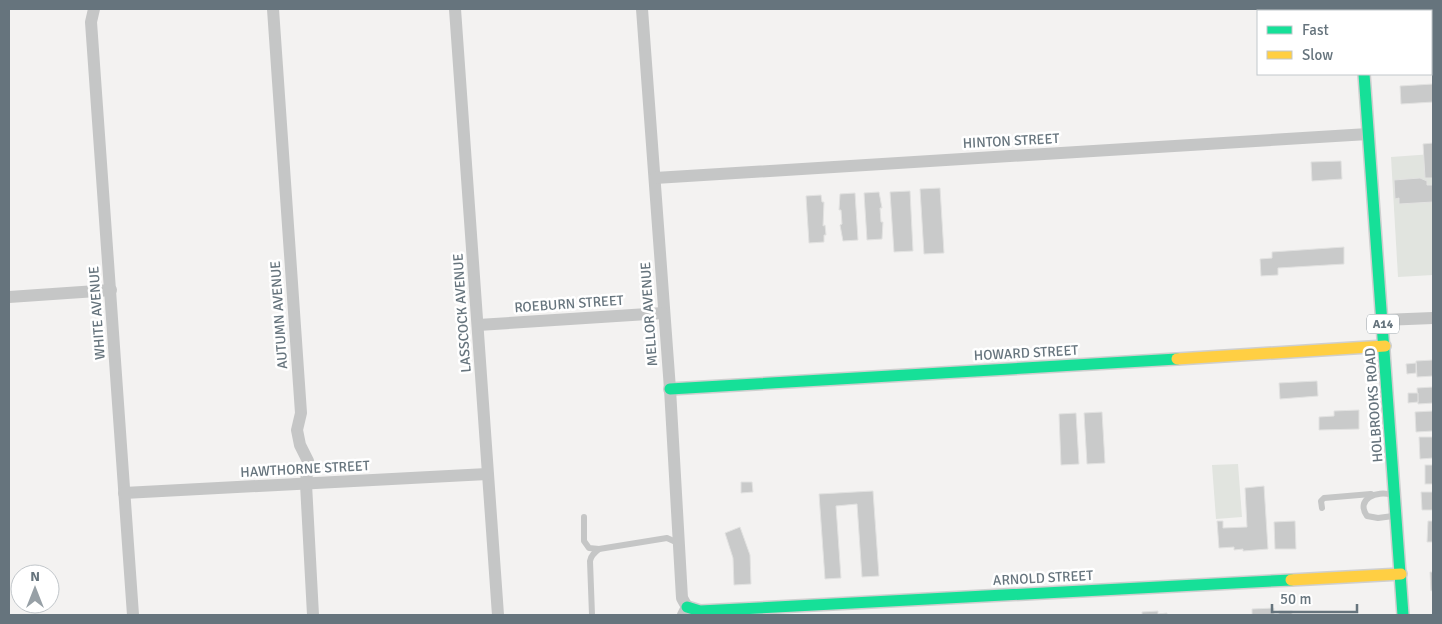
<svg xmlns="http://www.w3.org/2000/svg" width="1442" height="624" font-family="Signika,sans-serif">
<rect width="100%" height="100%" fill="#f3f2f1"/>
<!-- green -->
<g fill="#e1e4df">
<path d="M 1433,154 L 1433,275 L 1398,277 L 1391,157 Z"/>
<path d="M 1238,464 L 1242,517 L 1216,519 L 1212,465 Z"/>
</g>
<!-- building -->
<g fill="#c9caca" stroke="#e2e2e1">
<path d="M 1396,9 L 1433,9 L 1433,10 L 1398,11 Z"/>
<path d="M 1433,84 L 1433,102 L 1401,104 L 1400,86 Z"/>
<path d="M 1433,143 L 1433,178 L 1425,178 L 1423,144 Z"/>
<path d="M 1341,161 L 1342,179 L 1312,181 L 1311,162 Z"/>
<path d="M 1420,178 L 1427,181 L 1427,185 L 1433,185 L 1433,202 L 1399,204 L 1399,198 L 1395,199 L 1394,180 Z"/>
<path d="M 940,188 L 944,253 L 924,254 L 920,189 Z"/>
<path d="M 910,191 L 913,251 L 894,252 L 890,192 Z"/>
<path d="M 879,192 L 882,208 L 880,208 L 881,222 L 883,222 L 882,239 L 867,240 L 864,193 Z"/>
<path d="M 855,193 L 858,240 L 843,241 L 840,225 L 842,224 L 841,210 L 839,210 L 840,194 Z"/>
<path d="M 821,195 L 822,202 L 824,202 L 823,226 L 825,225 L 826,235 L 824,235 L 824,242 L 809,243 L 806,196 Z"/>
<path d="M 1344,247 L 1344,264 L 1278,268 L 1278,275 L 1261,276 L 1260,259 L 1272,258 L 1272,252 Z"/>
<path d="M 1433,360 L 1433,376 L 1417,377 L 1416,361 Z"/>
<path d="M 1416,363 L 1416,373 L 1407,374 L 1406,364 Z"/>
<path d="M 1317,381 L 1318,396 L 1280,399 L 1279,383 Z"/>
<path d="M 1433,387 L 1433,403 L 1418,404 L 1417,388 Z"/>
<path d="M 1408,393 L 1418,393 L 1418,402 L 1408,403 Z"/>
<path d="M 1359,410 L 1359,429 L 1319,430 L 1319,417 L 1334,416 L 1334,411 Z"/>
<path d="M 1433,411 L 1433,431 L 1416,432 L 1415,412 Z"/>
<path d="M 1102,412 L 1105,463 L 1087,464 L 1084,413 Z"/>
<path d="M 1076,413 L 1079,464 L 1061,465 L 1059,414 Z"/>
<path d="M 1419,437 L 1433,437 L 1433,458 L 1420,459 Z"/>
<rect x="1425" y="465" width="8" height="19"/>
<path d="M 741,482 L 752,482 L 753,492 L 741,493 Z"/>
<path d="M 1264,486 L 1268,549 L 1243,551 L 1243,549 L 1234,550 L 1234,547 L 1219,548 L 1217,521 L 1223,521 L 1223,528 L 1247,527 L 1245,488 Z"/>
<path d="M 873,491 L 879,576 L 862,577 L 857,504 L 836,506 L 841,578 L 825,579 L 819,494 Z"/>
<path d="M 1421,492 L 1433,492 L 1433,510 L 1422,510 Z"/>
<path d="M 1295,521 L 1296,549 L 1275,549 L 1274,522 Z"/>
<path d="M 1428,521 L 1433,521 L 1433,542 L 1427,542 Z"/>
<path d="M 740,527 L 750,555 L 751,584 L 734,585 L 733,558 L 725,533 Z"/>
<path d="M 1430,572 L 1433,572 L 1433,590 L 1431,591 Z"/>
<path d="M 1274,608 L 1274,615 L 1252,615 L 1252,609 Z"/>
<path d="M 1158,611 L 1158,614 L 1167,613 L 1167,615 L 1133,615 L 1142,615 L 1142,612 Z"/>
<rect x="1279" y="611" width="13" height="4"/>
</g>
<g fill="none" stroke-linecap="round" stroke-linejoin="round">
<!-- fast casing -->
<g stroke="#cfcfcf" stroke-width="14">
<g id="fast">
<path d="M 1360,9 L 1360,11"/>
<path d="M 1364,74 L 1403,615"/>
<path d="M 670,389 L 1177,359"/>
<path d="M 687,607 L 700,611 L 1291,580"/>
</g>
</g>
<!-- slow casing -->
<g stroke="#cfcfcf" stroke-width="14">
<g id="slow">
<path d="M 1177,359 L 1385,346"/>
<path d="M 1291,580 L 1401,574"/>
</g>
</g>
<!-- lane -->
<g stroke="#c5c6c6" stroke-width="6">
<path d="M 1392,495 C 1377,490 1355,499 1367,516 L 1378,518 L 1393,516"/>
<path d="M 1322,508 L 1321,501 L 1324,498 L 1371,494"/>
<path d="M 584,517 L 584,541 L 589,548 L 599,549"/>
<path d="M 592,615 L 590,561 C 591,555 595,552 599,549 L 667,538 L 678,543"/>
</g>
<!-- street -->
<g stroke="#c5c6c6" stroke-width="12">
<path d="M 94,9 L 91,22 L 133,615"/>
<path d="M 273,9 L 301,413 L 297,430 L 300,445 L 308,461 L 306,484 L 313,615"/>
<path d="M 455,9 L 498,615"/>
<path d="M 642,9 L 670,389 L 682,598 L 687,607 L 683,615"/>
<path d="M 655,178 L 1368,134"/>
<path d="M 9,297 L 111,290"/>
<path d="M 1383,320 L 1433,318"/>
<path d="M 478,325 L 663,313"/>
<path d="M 124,493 L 487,474"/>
</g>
<!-- fast -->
<use href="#fast" stroke="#16e098" stroke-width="11"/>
<!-- slow -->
<use href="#slow" stroke="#ffcf43" stroke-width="11"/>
</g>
<g text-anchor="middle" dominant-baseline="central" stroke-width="5" stroke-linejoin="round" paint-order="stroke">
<!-- shield labels -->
<rect fill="#fff" stroke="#949ea4" stroke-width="1" x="1367" y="314.5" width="32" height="19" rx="4"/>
<g font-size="12" font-weight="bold" fill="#66747d">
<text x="1383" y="324">A14</text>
</g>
<!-- street labels -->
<g font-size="14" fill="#66747d" stroke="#fff">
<text transform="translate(1011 141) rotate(-3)">HINTON STREET</text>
<text transform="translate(569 304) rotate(-4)">ROEBURN STREET</text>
<text transform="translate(97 313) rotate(-94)">WHITE AVENUE</text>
<text transform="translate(462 313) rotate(-94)">LASSCOCK AVENUE</text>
<text transform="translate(649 314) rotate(-94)">MELLOR AVENUE</text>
<text transform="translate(279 315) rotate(-94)">AUTUMN AVENUE</text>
<text transform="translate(1026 353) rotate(-3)">HOWARD STREET</text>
<text transform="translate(1374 405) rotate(-94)">HOLBROOKS ROAD</text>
<text transform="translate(305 469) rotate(-3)">HAWTHORNE STREET</text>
<text transform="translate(1043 578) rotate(-3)">ARNOLD STREET</text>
</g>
</g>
<!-- border -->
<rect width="1442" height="624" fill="none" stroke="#66747d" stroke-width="20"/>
<!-- legend -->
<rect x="1257" y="10" width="175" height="65" fill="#ffffff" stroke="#c2c7cb"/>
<rect x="1267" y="26" width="25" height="8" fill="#16e098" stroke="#c2c7cb"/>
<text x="1302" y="35" font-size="15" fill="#66747d">Fast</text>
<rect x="1267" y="51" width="25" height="8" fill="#ffcf43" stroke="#c2c7cb"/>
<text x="1302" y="60" font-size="15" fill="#66747d">Slow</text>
<!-- north arrow -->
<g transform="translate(35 589)"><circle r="24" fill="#ffffff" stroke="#c2c7cb"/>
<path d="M0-4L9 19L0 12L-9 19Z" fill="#97a0a6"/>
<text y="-8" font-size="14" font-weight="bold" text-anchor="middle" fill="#66747d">N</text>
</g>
<!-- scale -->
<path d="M1272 604v8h85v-8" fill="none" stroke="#66747d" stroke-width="2.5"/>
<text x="1280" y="604" font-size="15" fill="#66747d" stroke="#ffffff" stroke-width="4" paint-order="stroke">50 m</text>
</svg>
